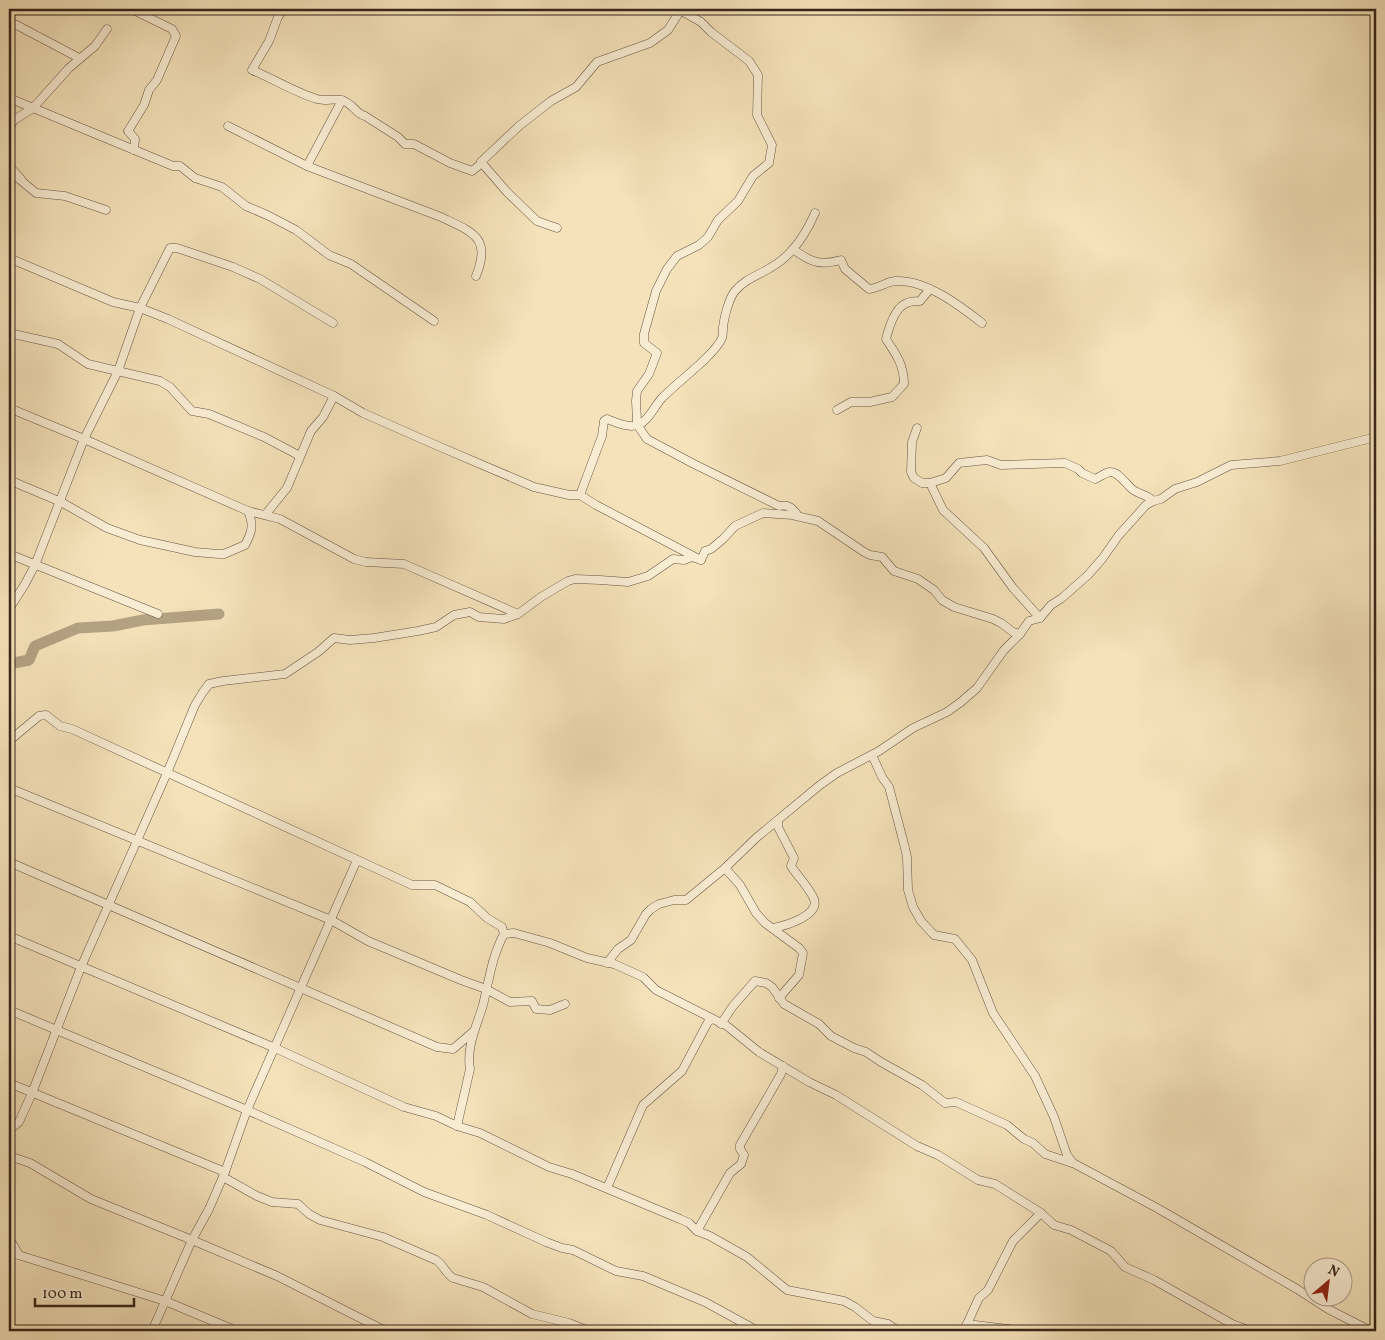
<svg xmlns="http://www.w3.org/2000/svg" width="1385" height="1340" font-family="Vollkorn,serif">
<rect width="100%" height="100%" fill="#f5e2ba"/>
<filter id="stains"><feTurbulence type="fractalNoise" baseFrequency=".004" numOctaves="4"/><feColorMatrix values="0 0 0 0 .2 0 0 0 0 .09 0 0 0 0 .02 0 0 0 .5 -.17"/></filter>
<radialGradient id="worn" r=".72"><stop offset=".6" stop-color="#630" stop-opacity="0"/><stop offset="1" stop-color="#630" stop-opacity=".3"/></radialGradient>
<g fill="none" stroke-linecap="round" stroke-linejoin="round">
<!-- river -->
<path stroke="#b4a283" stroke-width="11" d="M 9,664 L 29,660 L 35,646 L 78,628 L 113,626 L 143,620 L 219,614"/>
<!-- minor casing -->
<g stroke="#665441" stroke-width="9">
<g id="minor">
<path d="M 131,9 L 172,29 L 176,36 L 157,80 L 149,90 L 144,105 L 128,131 L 135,139 L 134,150"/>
<path d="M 283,9 L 278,17 L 269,41 L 252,70 C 274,79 294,92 317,99 C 326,102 335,97 344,101 C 354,105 356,114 365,116 L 398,137 L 405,144 L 414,144 L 450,163 L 472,171 L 482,163"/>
<path d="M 678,9 L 701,22 L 711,32 L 749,61 L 758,75 L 757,115 L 772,145 L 769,163 L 753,176 L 738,201 L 718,220 L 708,237 L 699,245 L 677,256 L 667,269 L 656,291 L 644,334 L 644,343 L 657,353 L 649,374 L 637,391 L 636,401 L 637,421 L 640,429 L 647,439 L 694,464 L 779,506 C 788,504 793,508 798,516"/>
<path d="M 9,21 L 79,58"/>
<path d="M 9,98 L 173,166 L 180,166 L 195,178 L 222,187 L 246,206 L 269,216 L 296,230 L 329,255 L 351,264 L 434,321"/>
<path d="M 228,126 L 307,166 L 441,217 C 472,232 492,237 476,276"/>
<path d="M 9,128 L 14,120 L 33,108 L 69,68 L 95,46 L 107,29"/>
<path d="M 9,166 L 21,179"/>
<path d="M 307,166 L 342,100"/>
<path d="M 9,175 L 18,178 L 36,193 L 65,196 L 106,210"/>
<path d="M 557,228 L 537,221 L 507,192 L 481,162 L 519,126 L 551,101 L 576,87 L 597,62 L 650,43 L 668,30 L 680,11"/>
<path d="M 793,249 C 810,262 820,266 841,260 L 845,269 L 869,289 C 879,288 886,282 895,281 C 925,279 959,305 982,323"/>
<path d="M 9,258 L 113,302 L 140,308 L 168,319 L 334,396 L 363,413 L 438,446 L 534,487 L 569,495 L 580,495 L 596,505 L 697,558"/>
<path d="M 9,333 L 58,344 L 88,364 L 160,381 L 170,387 L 192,411 L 209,414 L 264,437 L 300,456"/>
<path d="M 9,408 L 84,439 L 248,511 L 280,519 L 354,559 L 366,562 L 404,564 L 518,614"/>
<path d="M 837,410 L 851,402 L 870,402 L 892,397 L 904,384 C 904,365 896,354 886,339 C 889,327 895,307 907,303 C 911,301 916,301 920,301 L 930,289"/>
<path d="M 917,428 L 912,442 L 911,472 L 914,478 L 922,483 L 930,483 L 946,478 L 959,463 L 987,460 L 1001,465 L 1065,463 L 1078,469 L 1082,473 L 1095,479 C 1100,477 1104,473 1110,472 C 1119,472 1126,484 1132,489 C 1139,495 1147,494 1153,501"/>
<path d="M 9,480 L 61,502 L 107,528 L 140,540 L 195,552 L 219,554 L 224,554 L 245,545 C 252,532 254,525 248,511"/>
<path d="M 930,483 L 943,510 L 984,548 L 1013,588 L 1040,618"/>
<path d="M 580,495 L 602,436 L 604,421 L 607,419 C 617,423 630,429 640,424 C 650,419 655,405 662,398 C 677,382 714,356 722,338 C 723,335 723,331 723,327 C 724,318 729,298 735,291 C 745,279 757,276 770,268 C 792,256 805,236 815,213"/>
<path d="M 265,515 L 287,488 L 311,431 L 323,417 L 334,396"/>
<path d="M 9,554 L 158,614"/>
<path d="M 701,560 L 705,551 L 711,549 L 723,539 L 735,526 L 763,513 L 792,515 L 818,521 L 864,552 L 870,555 L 882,557 L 894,571 L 918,579 L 934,590 L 942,600 L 954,607 L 993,619 L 1001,623 L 1013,632 L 1020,634"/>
<path d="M 9,609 L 25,584 L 35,565 L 84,439 L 118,371 L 140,308 L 170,248 L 177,248 L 233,267 L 260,279 L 333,323"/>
<path d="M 9,741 L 39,716 L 46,715 L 60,726 L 72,729 L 412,885 L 435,885 L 470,902 L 487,918 L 502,927 L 504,934 C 492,956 489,980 483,1005 C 477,1025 466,1047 470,1069 L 457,1126"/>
<path d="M 872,755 L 882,777 L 889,787 L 904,844 L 907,857 L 908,890 L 913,907 L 921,921 L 934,935 L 955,939 L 972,960 L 993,1013 L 1035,1076 L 1054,1117 L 1067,1155 L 1073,1163 L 1157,1208 L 1297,1289 L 1328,1309 L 1371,1331"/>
<path d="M 9,788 L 331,920 L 368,941 L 461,980 L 486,989 L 510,1002 L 532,1001 L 536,1009 L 550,1010 L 565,1004"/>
<path d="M 9,862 L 437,1047 L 453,1049 L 474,1031"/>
<path d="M 725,868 L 740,885 L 756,913 L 765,923 L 799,948 L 803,953 L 799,975 L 779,998"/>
<path d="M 773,928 C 784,926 820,916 814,899 C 809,887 798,877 791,866 L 794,858 L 778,827 L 778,821"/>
<path d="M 504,934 L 514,933 L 550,943 L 587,958 L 614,964 L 643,977 L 656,990 L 727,1026 L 759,1052 L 809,1082 L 836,1095 L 917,1146 L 938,1155 L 978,1180 L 995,1184 L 1041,1213 L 1054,1225 L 1071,1230 L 1111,1251 L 1125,1267 L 1154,1280 L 1232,1324 L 1251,1331"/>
<path d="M 9,936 L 275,1048 L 404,1107 L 436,1116 L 457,1126 L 480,1133 L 549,1167 L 572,1174 L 680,1219 L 689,1223 L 697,1231 L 710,1236 L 747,1257 L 787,1290 L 844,1301 L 855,1307 L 873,1321 L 888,1324 L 898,1331"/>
<path d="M 607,963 L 618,949 L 631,940 L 646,914 L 651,909 L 659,904 L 674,900 L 686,900 L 725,868 L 756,838 L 820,785 L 837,773 L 879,751 L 913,728 L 947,712 L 961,702 L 977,688 L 1004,650 L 1020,634 L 1029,621 L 1040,618 L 1051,605 L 1062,598 L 1088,575 L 1102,559 L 1119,535 L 1146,505 L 1153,501 L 1161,499 L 1175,489 L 1197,482 L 1231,465 L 1280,461 L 1376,437"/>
<path d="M 9,1010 L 247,1110 L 365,1162 L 424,1192 L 487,1215 L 546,1242 L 562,1248 L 573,1250 L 616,1271 L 643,1276 L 705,1302 L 758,1331"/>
<path d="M 721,1024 L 733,1006 L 755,981 L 766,983 L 772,987 L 784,1004 L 819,1024 L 831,1036 L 854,1048 L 866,1052 L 881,1062 L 922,1085 L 945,1103 L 956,1102 L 1007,1125 L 1024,1139 L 1033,1143 L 1045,1154 L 1072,1163"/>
<path d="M 9,1083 L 225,1172"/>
<path d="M 9,1128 L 13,1127 L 19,1122 L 32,1093 L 81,967 L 167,773 L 195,705 L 203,692 L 209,684 L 223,681 L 285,674 L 318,652 L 334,638 L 350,640 L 374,638 L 418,631 L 436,627 L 454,615 L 470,612 L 479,617 L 504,619 L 518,614 L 541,597 L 568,581 L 575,579 L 600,580 L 628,582 L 648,576 L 673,559 L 684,560 L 692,557 L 701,560"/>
<path d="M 9,1156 L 30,1163 L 91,1199 L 192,1240 L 277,1276 L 362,1319 L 382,1329 L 395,1331"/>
<path d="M 223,1177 L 257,1196 L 272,1202 L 298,1204 L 309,1214 L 320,1220 L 383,1237 L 436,1260 C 444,1265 445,1273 453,1278 L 483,1287 L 532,1314 L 569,1323 L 589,1331"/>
<path d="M 607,1188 L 643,1105 L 682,1071 L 708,1022 L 712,1019"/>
<path d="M 697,1231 L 730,1173 L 741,1164 L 744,1155 L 740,1149 L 740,1145 L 781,1074 L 783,1066"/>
<path d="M 9,1238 L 19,1255"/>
<path d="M 9,1252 L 165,1301 L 237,1331"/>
<path d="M 967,1324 L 1016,1330 L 1058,1331"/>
<path d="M 152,1331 L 192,1240 L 209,1209 L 225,1172 L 247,1110 L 357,860"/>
<path d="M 962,1331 L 967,1324 L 979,1298 L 988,1290 L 1013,1241 L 1041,1213"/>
</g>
</g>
<!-- minor -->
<use href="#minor" stroke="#f8ecd2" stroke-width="8"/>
</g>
<!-- margin -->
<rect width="1385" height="1340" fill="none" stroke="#f5e2ba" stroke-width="30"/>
<rect x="10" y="10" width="1365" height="1320" fill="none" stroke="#372519" stroke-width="2.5"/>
<rect x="15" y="15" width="1355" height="1310" fill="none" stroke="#372519"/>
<!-- north arrow -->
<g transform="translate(1328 1282) rotate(28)"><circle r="24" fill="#f8ecd2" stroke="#ab9c88"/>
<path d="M0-4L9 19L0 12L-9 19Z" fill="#8f2418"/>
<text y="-8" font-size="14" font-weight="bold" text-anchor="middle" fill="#372519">N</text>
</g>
<!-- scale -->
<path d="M35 1298v8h99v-8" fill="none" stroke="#372519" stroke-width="2.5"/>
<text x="42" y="1298" font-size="15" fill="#372519" stroke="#f8ecd2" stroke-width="4" paint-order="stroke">100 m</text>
<rect width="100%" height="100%" filter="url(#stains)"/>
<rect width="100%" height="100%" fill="url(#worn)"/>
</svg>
